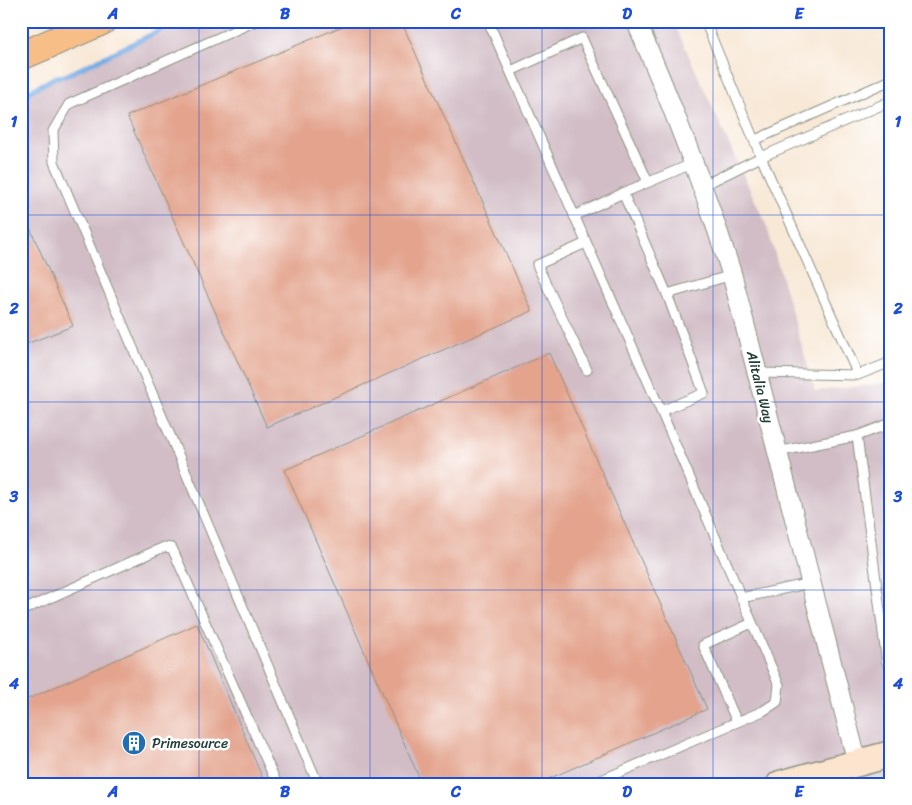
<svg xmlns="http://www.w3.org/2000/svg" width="912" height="805" font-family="Sriracha,sans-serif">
<rect width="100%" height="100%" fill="#fff"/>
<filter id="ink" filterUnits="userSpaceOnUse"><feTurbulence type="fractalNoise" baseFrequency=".02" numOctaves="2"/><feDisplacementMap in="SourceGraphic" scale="10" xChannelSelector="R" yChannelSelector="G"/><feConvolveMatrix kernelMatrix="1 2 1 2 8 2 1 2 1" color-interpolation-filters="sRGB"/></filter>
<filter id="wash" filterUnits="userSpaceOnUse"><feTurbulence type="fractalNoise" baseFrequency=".0096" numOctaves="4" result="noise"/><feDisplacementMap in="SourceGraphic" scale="20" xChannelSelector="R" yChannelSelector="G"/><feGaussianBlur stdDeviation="1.12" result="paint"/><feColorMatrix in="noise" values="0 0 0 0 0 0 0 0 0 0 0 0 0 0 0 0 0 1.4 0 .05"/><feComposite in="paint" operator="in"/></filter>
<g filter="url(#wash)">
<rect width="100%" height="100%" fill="#f8e8d6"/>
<!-- industrial -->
<path fill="#d2bdc6" d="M 177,21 L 673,21 L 767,227 L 815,391 L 891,383 L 891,784 L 21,784 L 21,94 Z"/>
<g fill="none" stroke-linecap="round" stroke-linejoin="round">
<!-- stream -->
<path stroke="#78ace5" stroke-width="5" d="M 21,96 L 56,77 L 65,76 L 180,21"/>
</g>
<g id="blocks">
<!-- building -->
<g fill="#e3a38c">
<path d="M 355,21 L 401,21 L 532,311 L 267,427 L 127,116 Z"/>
<path d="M 30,228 L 73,326 L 21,346 L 21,232 Z"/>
<path d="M 549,353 L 707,709 L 537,784 L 422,784 L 285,470 Z"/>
<path d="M 197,624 L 265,784 L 21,784 L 21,702 Z"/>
</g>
</g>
</g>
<g filter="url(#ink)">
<use href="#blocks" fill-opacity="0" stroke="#8c9285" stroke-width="1"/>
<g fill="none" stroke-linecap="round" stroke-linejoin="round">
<!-- lane casing -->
<g stroke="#8c9285" stroke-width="11">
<g id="lane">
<path d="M 256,21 L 69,104 L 53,131 L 54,162 L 318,784"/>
<path d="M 488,21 L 661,411 L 779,685 L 777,702 L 763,711 L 592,784"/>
<path d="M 705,21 L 761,157 L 858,375"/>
<path d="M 511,71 L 582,38 L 648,182"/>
<path d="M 755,140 L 891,80"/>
<path d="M 702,186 L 761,157 L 891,101"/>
<path d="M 623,193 L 667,294 L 704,393 L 661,411"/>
<path d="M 574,216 L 623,193 L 694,163"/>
<path d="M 586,243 L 537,265 L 587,370"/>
<path d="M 667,294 L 732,275"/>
<path d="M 757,373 L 858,375 L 891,362"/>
<path d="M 891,423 L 857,436 L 887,663 L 891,665"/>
<path d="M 777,452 L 857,436"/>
<path d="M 741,598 L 811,583"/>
<path d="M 21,611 L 164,547 L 172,548 L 277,784"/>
<path d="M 737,722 L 703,645 L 752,623"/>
</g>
</g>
<!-- street casing -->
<g stroke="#8c9285" stroke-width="21">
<path id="street" d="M 636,21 C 672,104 705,189 732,275 L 857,762"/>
</g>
<!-- secondary casing -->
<g stroke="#8c9285" stroke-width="29">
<path id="secondary" d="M 780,784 L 891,754"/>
</g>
<!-- primary casing -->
<g stroke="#8c9285" stroke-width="30">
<path id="primary" d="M 21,56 L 102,21"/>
</g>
<!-- lane -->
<use href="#lane" stroke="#fff" stroke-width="9"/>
<!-- street -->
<use href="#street" stroke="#fff" stroke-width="19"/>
<!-- secondary -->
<use href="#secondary" stroke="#fce5cf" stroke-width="26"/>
<!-- primary -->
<use href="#primary" stroke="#f7be88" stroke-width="28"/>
</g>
</g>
<!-- grid -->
<path fill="none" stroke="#1d4ed8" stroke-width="1" stroke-opacity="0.55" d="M 199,21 L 199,784M 370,21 L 370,784M 542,21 L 542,784M 713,21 L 713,784M 21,215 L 891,215M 21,402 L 891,402M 21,590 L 891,590"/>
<!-- icons -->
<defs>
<g id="building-disc" transform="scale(1.25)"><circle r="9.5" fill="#1f6fb2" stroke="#fff"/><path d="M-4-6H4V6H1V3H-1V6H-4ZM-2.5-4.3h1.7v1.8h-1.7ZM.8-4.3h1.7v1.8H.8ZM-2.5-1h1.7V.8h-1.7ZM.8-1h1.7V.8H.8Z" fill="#fff"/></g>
</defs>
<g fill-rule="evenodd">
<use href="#building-disc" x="134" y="743"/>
</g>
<g text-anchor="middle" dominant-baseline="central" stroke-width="5" stroke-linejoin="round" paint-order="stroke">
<!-- street labels -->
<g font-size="14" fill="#1f3d34" stroke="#fff">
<text transform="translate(760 387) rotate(76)">Alitalia Way</text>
</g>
<!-- poi labels -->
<g font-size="14" fill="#1f3d34" stroke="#fff" text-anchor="start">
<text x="152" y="743">Primesource</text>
</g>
</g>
<!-- margin -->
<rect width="912" height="805" fill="none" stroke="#fff" stroke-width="55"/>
<rect x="28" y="28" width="856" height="750" fill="none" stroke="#1d4ed8" stroke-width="2"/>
<g font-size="16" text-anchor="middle" font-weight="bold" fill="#1d4ed8">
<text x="113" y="19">A</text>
<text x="285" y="19">B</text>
<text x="456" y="19">C</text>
<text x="627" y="19">D</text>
<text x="799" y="19">E</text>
<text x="14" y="127">1</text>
<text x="898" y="127">1</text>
<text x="14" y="314">2</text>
<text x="898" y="314">2</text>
<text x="14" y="502">3</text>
<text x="898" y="502">3</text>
<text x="14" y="689">4</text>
<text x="898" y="689">4</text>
<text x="113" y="797">A</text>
<text x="285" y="797">B</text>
<text x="456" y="797">C</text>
<text x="627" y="797">D</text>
<text x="799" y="797">E</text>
</g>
</svg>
